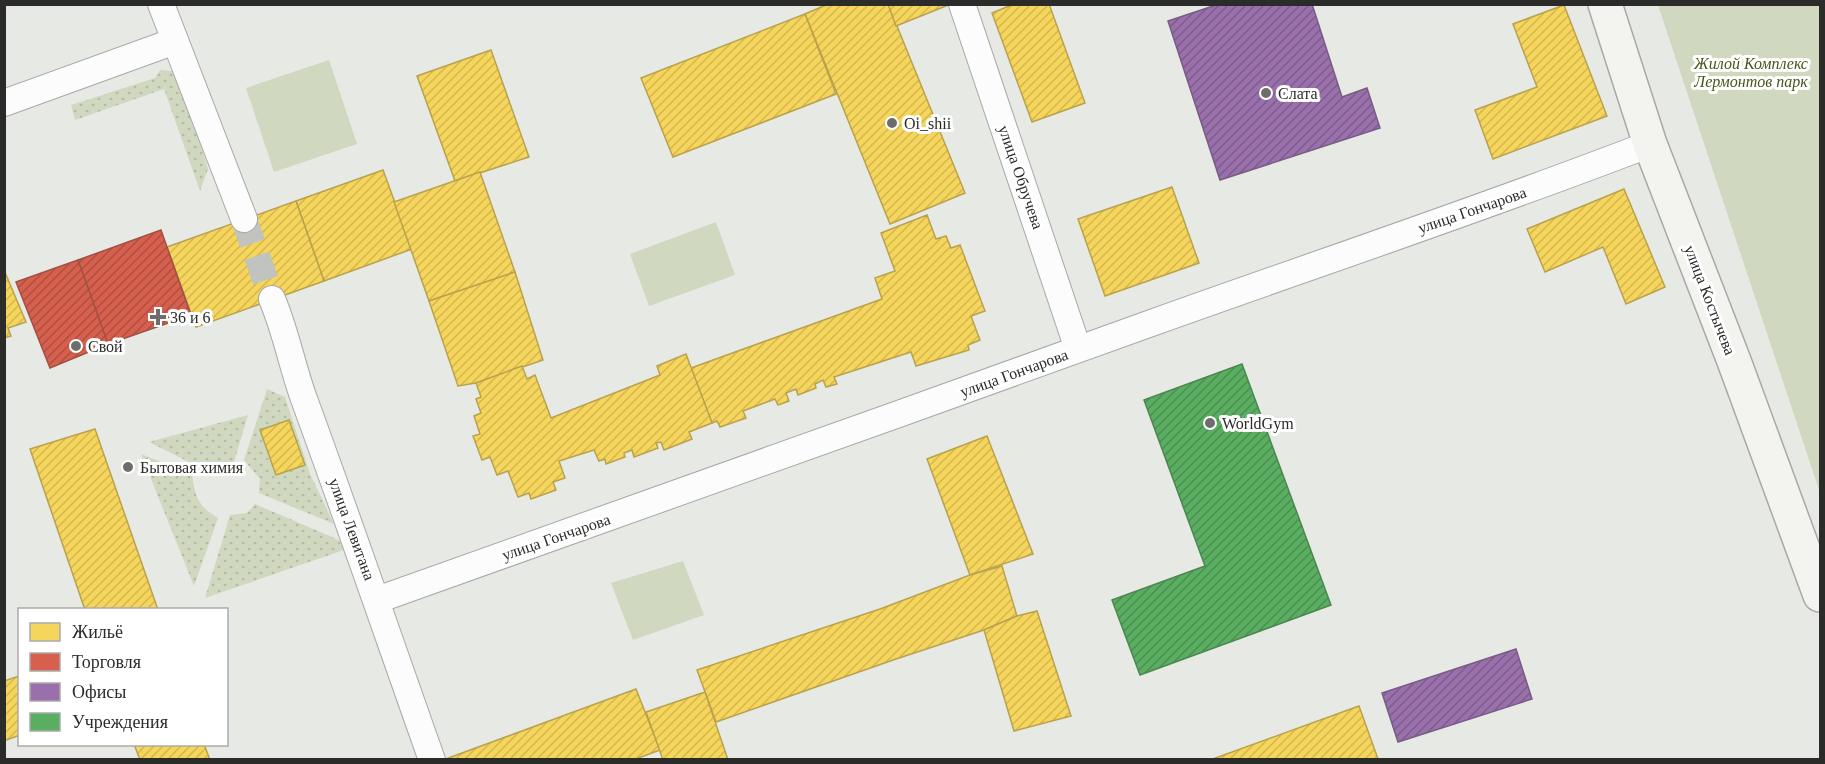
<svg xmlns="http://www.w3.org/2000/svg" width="1825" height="764" font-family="Georgia,serif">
<defs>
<pattern id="grass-dots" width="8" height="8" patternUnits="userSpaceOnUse" patternTransform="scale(1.5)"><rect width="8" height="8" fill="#d1d8c0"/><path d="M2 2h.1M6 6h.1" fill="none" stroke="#b4baa5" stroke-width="1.8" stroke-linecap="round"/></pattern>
<pattern id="homes-hatch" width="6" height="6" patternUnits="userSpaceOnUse" patternTransform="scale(1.5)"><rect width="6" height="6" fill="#f6d55c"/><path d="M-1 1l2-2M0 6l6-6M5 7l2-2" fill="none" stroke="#d3b750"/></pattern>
<pattern id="shops-hatch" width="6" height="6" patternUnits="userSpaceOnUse" patternTransform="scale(1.5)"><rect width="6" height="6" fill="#d6604d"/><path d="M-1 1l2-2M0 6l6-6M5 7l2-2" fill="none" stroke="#ae4f40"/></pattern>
<pattern id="offices-hatch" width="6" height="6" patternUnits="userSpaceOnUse" patternTransform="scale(1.5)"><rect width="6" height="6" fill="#9970ab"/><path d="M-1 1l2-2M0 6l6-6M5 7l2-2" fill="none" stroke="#7d5c8b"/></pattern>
<pattern id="public-hatch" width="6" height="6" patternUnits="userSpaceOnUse" patternTransform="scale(1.5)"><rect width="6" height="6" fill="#5aae61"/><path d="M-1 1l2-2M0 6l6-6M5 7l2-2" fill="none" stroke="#4b8e50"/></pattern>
</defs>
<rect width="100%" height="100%" fill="#e7e9e4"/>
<!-- grass -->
<g fill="url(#grass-dots)">
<path d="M 160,70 L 173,71 L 182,83 L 208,169 L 200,191 L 164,89 L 75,120 L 71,105 L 155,78 Z"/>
<path d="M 267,389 L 285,397 L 310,474 L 334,524 L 259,493 L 260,479 L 244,460 Z"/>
<path d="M 248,415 L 234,462 L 220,462 L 203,469 L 149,442 Z"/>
<path d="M 141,454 L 192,474 C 195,497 198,506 218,518 L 194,586 Z"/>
<path d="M 255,504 L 339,540 L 344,550 L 205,598 L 230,515 L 247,513 Z"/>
</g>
<!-- green -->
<g fill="#d1d8c0">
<path d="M 1658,5 L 1820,5 L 1820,493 Z"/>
<path d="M 329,60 L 357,144 L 274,172 L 246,88 Z"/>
<path d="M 716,222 L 735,275 L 649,306 L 630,254 Z"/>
<path d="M 683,561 L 704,615 L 633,640 L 611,583 Z"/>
</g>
<!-- homes -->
<g fill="url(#homes-hatch)" stroke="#b9a24d" stroke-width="1.5">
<path d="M 828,4 L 888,4 L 965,193 L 890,224 L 805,14 Z"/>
<path d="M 888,4 L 951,4 L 896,26 Z"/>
<path d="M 1014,4 L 1049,4 L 1085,103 L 1032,122 L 992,13 Z"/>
<path d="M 1564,5 L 1607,116 L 1493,159 L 1475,110 L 1537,87 L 1513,24 Z"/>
<path d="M 805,14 L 836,94 L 673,157 L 641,78 Z"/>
<path d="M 491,50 L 529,157 L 455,181 L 417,76 Z"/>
<path d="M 383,170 L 412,249 L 324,281 L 296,201 Z"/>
<path d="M 480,172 L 515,272 L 429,301 L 394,202 Z"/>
<path d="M 1172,187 L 1199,263 L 1105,296 L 1078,219 Z"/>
<path d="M 1624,189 L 1665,287 L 1626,304 L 1603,247 L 1545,272 L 1527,229 Z"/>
<path d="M 296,201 L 324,281 L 196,327 L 167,247 Z"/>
<path d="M 927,215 L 936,239 L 946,236 L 951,248 L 960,245 L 985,311 L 971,316 L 980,340 L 968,345 L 969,350 L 916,366 L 911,352 L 834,377 L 837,384 L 826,387 L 823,380 L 815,384 L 816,388 L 798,395 L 796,389 L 786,393 L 789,401 L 778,405 L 775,399 L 743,411 L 746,418 L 720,427 L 717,421 L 712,423 L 691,368 L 882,299 L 875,278 L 895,271 L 881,233 Z"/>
<path d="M 4,270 L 26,322 L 8,328 L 11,336 L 4,338 Z"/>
<path d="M 515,272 L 543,360 L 476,383 L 458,386 L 429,301 Z"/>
<path d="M 686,354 L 712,423 L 689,432 L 692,439 L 664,450 L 661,442 L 656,443 L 658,448 L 634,457 L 632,450 L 624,453 L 625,457 L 606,464 L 605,459 L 599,461 L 594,450 L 559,461 L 565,478 L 553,482 L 556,490 L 531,499 L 529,493 L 518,497 L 508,471 L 497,475 L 490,457 L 482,460 L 473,436 L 480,434 L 474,416 L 481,413 L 476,399 L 481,397 L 476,383 L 522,366 L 527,379 L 535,375 L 551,418 L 660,375 L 657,366 Z"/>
<path d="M 289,420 L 305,465 L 276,475 L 260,430 Z"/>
<path d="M 95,429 L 158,610 L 85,610 L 30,449 Z"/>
<path d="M 987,436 L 1033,554 L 970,575 L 927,459 Z"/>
<path d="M 1002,566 L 1017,616 L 984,630 L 896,659 L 716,722 L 697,670 L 880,609 L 970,575 Z"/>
<path d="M 1037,611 L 1071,716 L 1014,731 L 984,630 L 1017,616 Z"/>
<path d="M 19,676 L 20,735 L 4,741 L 4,681 Z"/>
<path d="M 636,689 L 660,750 L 633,760 L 443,760 Z"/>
<path d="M 705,692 L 728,760 L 663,760 L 646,712 Z"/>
<path d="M 1359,706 L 1378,759 L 1210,760 Z"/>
<path d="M 134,744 L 204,744 L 210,760 L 140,760 Z"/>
</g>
<!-- shops -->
<g fill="url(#shops-hatch)" stroke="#a35042" stroke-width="1.5">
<path d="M 161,230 L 191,315 L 108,344 L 78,260 Z"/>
<path d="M 78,260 L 108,344 L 50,368 L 16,282 Z"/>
</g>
<!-- offices -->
<g fill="url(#offices-hatch)" stroke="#785c84" stroke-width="1.5">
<path d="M 1219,4 L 1312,4 L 1342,97 L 1367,88 L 1380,128 L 1220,180 L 1168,21 Z"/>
<path d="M 1516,649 L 1532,699 L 1398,742 L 1382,693 Z"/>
</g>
<!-- public -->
<path fill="url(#public-hatch)" stroke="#4c8750" stroke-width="1.5" d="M 1242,364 L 1331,605 L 1140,675 L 1112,600 L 1205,566 L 1144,400 Z"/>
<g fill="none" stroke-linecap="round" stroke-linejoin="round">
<!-- street-tunnel -->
<path stroke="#c1c3bf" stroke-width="26" stroke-dasharray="26 13" stroke-linecap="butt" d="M 244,219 L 272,299"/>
<!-- street casing -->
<g stroke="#a8a9a6" stroke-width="28">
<g id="street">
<path d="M 161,4 L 244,219"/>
<path d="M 962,4 L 1078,349"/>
<path d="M 4,103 L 175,41"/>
<path d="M 272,299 C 286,332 292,366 304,399 C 348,519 389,639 432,760"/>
<path d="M 377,600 C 638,509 897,414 1157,321 C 1322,262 1487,207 1650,144"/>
</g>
</g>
<!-- secondary casing -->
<g stroke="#a8a9a6" stroke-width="36">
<path id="secondary" d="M 1605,4 L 1650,144 L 1734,361 L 1820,595"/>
</g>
<!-- street -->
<use href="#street" stroke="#fbfcfb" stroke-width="26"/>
<!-- secondary -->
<use href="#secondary" stroke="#f3f4f0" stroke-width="33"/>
</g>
<!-- markers -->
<g fill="#6d6e6b" stroke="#fff" stroke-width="2">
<circle cx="1266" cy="93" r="6"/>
<circle cx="892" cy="123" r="6"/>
<path d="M155 308h6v6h6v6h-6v6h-6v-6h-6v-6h6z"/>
<circle cx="76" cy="346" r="6"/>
<circle cx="1210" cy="423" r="6"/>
<circle cx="128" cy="467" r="6"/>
</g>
<g text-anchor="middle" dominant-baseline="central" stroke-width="6" stroke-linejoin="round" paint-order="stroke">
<!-- park labels -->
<g font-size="16" font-style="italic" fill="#485618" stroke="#fff">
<text x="1751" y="63">Жилой Комплекс<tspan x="1751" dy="18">Лермонтов парк</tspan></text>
</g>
<!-- poi labels -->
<g font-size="16" fill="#2b2c2a" stroke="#fff" text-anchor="start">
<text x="1278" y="93">Слата</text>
<text x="904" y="123">Oi_shii</text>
<text x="170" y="317">36 и 6</text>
<text x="88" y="346">Свой</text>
<text x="1222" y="423">WorldGym</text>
<text x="140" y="467">Бытовая химия</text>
</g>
<!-- street labels -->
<g font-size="16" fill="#2b2c2a" stroke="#fff">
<text transform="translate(1021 177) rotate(71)">улица Обручева</text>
<text transform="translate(1472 210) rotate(-19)">улица Гончарова</text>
<text transform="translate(1710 300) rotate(69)">улица Костычева</text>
<text transform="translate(1014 373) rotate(-20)">улица Гончарова</text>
<text transform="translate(352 529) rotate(70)">улица Левитана</text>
<text transform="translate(556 537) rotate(-19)">улица Гончарова</text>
</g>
</g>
<!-- border -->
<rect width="1825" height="764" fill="none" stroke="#2b2c2a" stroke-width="12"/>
<!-- legend -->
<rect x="18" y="608" width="210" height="138" fill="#ffffff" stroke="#aaabaa" stroke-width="1.5"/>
<rect x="30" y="623" width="30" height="18" fill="#f6d55c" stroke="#aaabaa" stroke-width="1.5"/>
<text x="72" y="638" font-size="18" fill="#2b2c2a">Жильё</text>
<rect x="30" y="653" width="30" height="18" fill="#d6604d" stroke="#aaabaa" stroke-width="1.5"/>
<text x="72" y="668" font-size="18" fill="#2b2c2a">Торговля</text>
<rect x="30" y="683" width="30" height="18" fill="#9970ab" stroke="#aaabaa" stroke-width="1.5"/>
<text x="72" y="698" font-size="18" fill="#2b2c2a">Офисы</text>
<rect x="30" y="713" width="30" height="18" fill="#5aae61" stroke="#aaabaa" stroke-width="1.5"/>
<text x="72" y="728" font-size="18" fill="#2b2c2a">Учреждения</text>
</svg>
